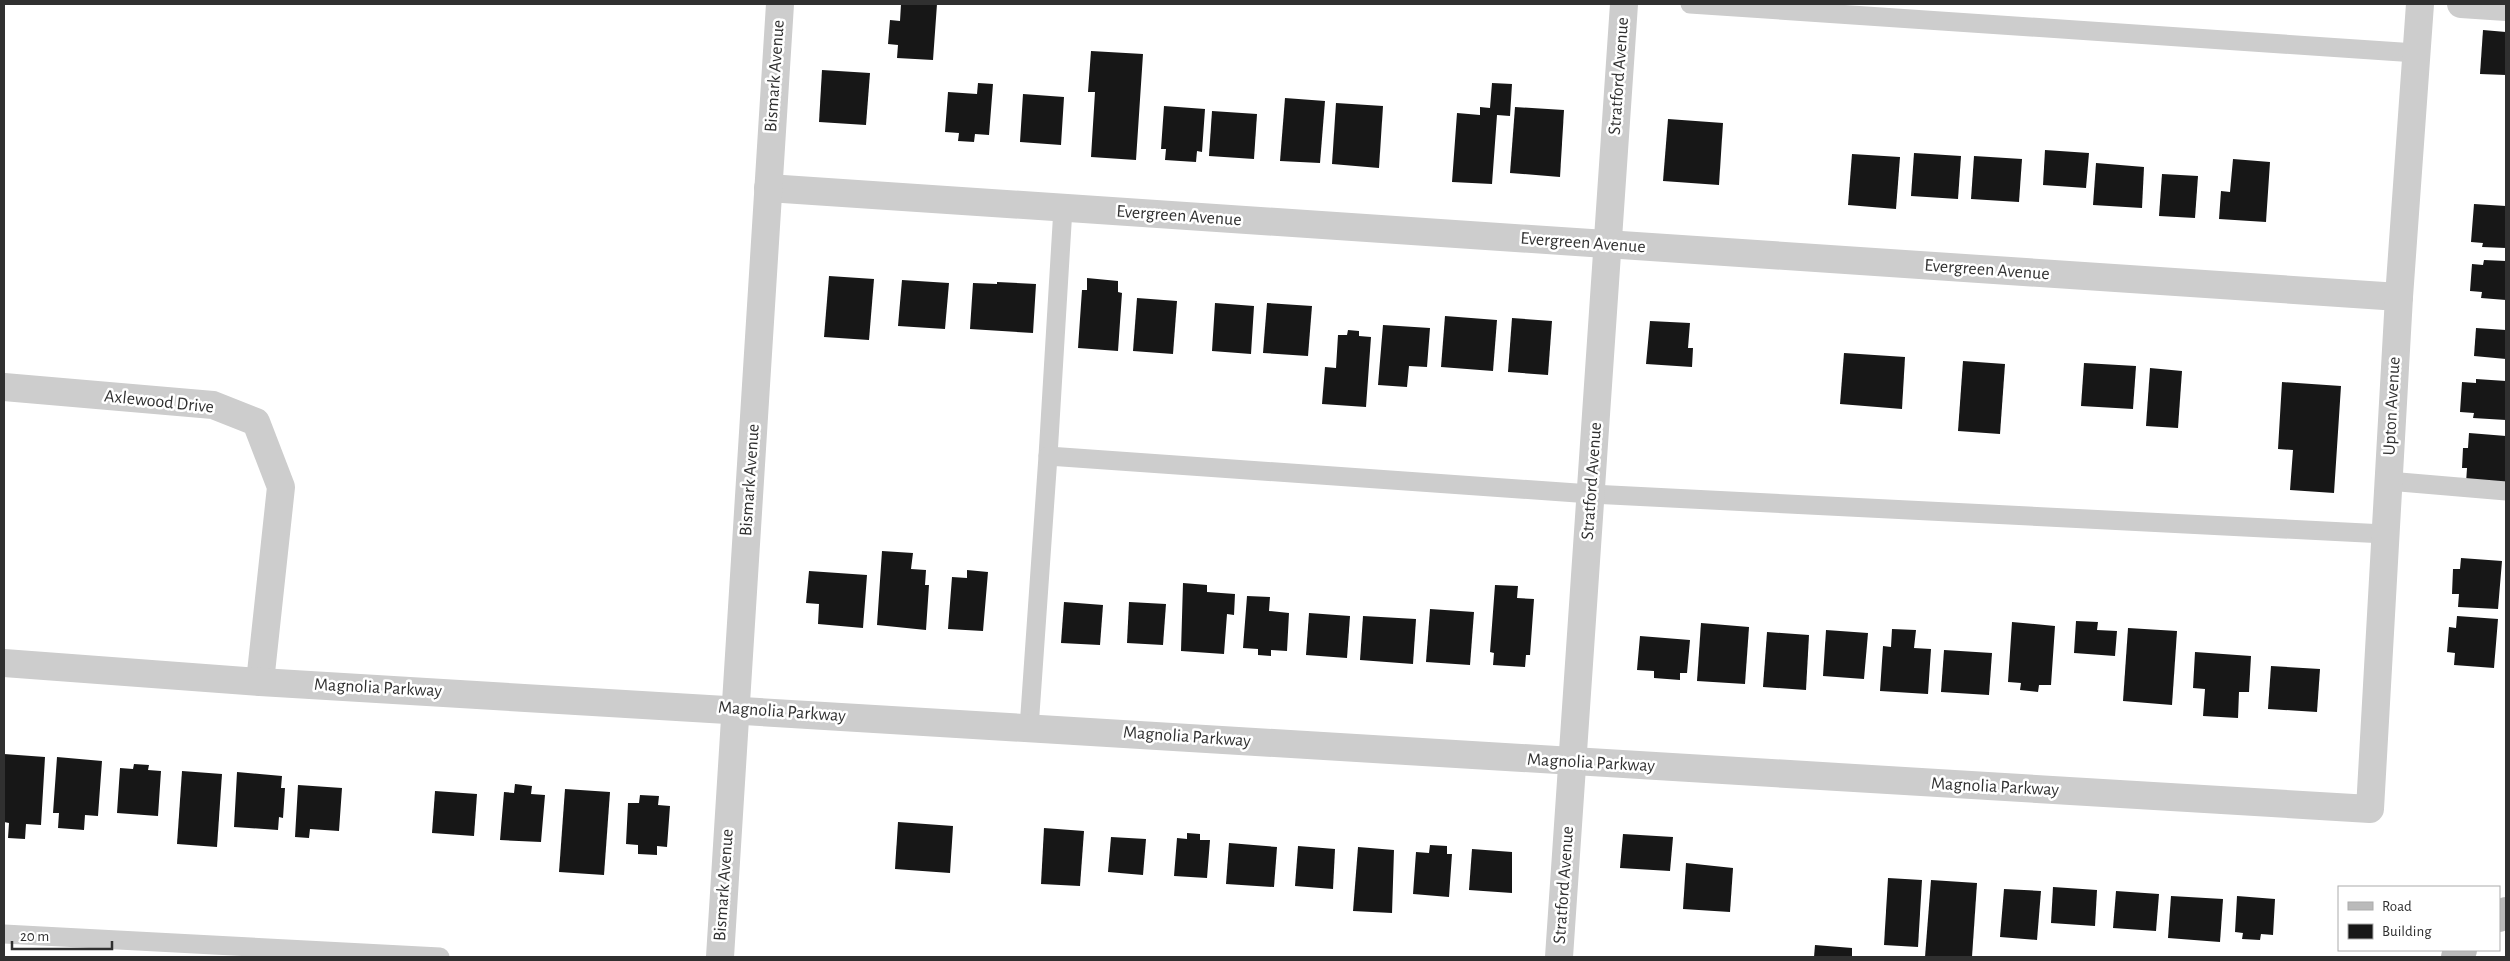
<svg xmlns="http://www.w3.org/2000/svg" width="2510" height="961" font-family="'Alegreya Sans',sans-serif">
<rect width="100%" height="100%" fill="#fff"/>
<!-- building -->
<g fill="#171717">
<path d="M 901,4 L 937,4 L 933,60 L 897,58 L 898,45 L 888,44 L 890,20 L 900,21 Z"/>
<path d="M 2483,30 L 2506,32 L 2506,75 L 2480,74 Z"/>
<path d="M 1091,51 L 1143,54 L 1136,160 L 1091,157 L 1095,92 L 1088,92 Z"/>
<path d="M 822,70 L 870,73 L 866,125 L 819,122 Z"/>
<path d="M 978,83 L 993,84 L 989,135 L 975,134 L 974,142 L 958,141 L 959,133 L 945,132 L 948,92 L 977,94 Z"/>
<path d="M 1492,83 L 1512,84 L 1510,116 L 1497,115 L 1492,184 L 1452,182 L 1457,113 L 1480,115 L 1480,107 L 1490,108 Z"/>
<path d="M 1023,94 L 1064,97 L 1061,145 L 1020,142 Z"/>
<path d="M 1285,98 L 1325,101 L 1320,163 L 1280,161 Z"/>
<path d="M 1336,103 L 1383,106 L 1379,168 L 1332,164 Z"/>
<path d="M 1164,106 L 1205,109 L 1202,152 L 1197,151 L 1196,162 L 1165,160 L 1166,149 L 1161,149 Z"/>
<path d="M 1515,107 L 1564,110 L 1560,177 L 1510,173 Z"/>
<path d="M 1212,111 L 1257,114 L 1254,159 L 1209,156 Z"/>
<path d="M 1668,119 L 1723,123 L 1719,185 L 1663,181 Z"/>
<path d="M 2045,150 L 2089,153 L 2086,188 L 2043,185 Z"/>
<path d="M 1914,153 L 1961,156 L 1958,199 L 1911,196 Z"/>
<path d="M 1852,154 L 1900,157 L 1896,209 L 1848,205 Z"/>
<path d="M 1974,156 L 2022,159 L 2019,202 L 1971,199 Z"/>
<path d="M 2233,159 L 2270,162 L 2266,222 L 2219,219 L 2221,191 L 2230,192 Z"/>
<path d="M 2096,163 L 2144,167 L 2142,208 L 2093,205 Z"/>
<path d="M 2162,174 L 2198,176 L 2195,218 L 2159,216 Z"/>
<path d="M 2474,204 L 2506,206 L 2506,248 L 2482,247 L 2483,243 L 2471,242 Z"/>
<path d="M 2484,260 L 2506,261 L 2506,300 L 2481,298 L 2482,292 L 2470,291 L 2472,264 L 2483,265 Z"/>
<path d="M 829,276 L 874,279 L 869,340 L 824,337 Z"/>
<path d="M 1087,278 L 1118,281 L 1118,292 L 1122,293 L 1118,351 L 1078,348 L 1082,290 L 1087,290 Z"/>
<path d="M 902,280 L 949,283 L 945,329 L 898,326 Z"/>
<path d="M 997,282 L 1036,284 L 1033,333 L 970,329 L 973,283 L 997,284 Z"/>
<path d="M 1137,298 L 1177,301 L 1173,354 L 1133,351 Z"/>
<path d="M 1215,303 L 1254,306 L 1251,354 L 1212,351 Z"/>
<path d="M 1267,303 L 1312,306 L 1308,356 L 1263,353 Z"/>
<path d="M 1445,316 L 1497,320 L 1493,371 L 1441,367 Z"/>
<path d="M 1512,318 L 1552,321 L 1548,375 L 1508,372 Z"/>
<path d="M 1650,321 L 1690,323 L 1688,348 L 1693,348 L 1692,367 L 1646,364 Z"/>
<path d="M 1383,325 L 1430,328 L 1427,367 L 1409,366 L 1407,387 L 1378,385 Z"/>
<path d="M 2476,328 L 2506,330 L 2506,359 L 2474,356 Z"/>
<path d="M 1348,330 L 1359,331 L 1359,336 L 1371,337 L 1366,407 L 1322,404 L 1325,367 L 1336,368 L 1338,335 L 1347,335 Z"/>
<path d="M 1844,353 L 1905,357 L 1902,409 L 1840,404 Z"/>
<path d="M 1963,361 L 2005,364 L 2000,434 L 1958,431 Z"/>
<path d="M 2084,363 L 2136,366 L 2133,409 L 2081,406 Z"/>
<path d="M 2150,368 L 2182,371 L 2178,428 L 2146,426 Z"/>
<path d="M 2476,379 L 2506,381 L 2506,420 L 2473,418 L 2474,413 L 2460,412 L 2462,382 L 2476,383 Z"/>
<path d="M 2282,382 L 2341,386 L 2334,493 L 2290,490 L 2293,450 L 2278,449 Z"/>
<path d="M 2469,433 L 2506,436 L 2506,486 L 2466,483 L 2467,468 L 2462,468 L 2463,448 L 2468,448 Z"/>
<path d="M 882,551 L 913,553 L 911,569 L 926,570 L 925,585 L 929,585 L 926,630 L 877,625 Z"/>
<path d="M 2461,558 L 2502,561 L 2498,609 L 2458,607 L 2459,594 L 2452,594 L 2453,569 L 2460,569 Z"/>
<path d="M 967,570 L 988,572 L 983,631 L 948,629 L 952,577 L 967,578 Z"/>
<path d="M 809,571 L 867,575 L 863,628 L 818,624 L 819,604 L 806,603 Z"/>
<path d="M 1183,583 L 1207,585 L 1207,592 L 1235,594 L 1234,615 L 1227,614 L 1224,654 L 1181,651 Z"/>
<path d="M 1495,585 L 1518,586 L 1517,598 L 1534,599 L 1530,655 L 1526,655 L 1525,667 L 1493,665 L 1494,653 L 1490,652 Z"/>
<path d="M 1247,596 L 1270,597 L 1269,611 L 1289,613 L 1287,651 L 1271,650 L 1271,656 L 1258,655 L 1258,649 L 1243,648 Z"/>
<path d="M 1064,602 L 1103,605 L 1100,645 L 1061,643 Z"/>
<path d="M 1129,602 L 1166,604 L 1163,645 L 1127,643 Z"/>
<path d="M 1430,609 L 1474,612 L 1470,665 L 1426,662 Z"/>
<path d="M 1309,613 L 1350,616 L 1347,658 L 1306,655 Z"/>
<path d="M 1363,616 L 1416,619 L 1413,664 L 1360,660 Z"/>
<path d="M 2457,616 L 2498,619 L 2494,668 L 2454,665 L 2455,653 L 2447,652 L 2449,627 L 2456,628 Z"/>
<path d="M 2076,621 L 2098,622 L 2097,630 L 2117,631 L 2115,656 L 2074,653 Z"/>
<path d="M 2012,622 L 2055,626 L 2051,685 L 2039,685 L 2038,692 L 2020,690 L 2021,683 L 2008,682 Z"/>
<path d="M 1701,623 L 1749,627 L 1745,684 L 1697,681 Z"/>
<path d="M 2128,628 L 2177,631 L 2172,705 L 2123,701 Z"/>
<path d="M 1892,629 L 1916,630 L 1914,648 L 1931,649 L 1928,694 L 1880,691 L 1883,646 L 1891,647 Z"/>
<path d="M 1826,630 L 1868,633 L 1864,679 L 1823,676 Z"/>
<path d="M 1767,632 L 1809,635 L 1806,690 L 1763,687 Z"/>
<path d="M 1640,636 L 1690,640 L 1687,673 L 1680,673 L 1680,680 L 1654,678 L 1654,671 L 1637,670 Z"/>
<path d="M 1944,650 L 1992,653 L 1989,695 L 1941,692 Z"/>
<path d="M 2195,652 L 2251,656 L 2249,692 L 2239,692 L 2238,718 L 2203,716 L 2205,689 L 2193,688 Z"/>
<path d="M 2271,666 L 2320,669 L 2317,712 L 2268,709 Z"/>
<path d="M 4,754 L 45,757 L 41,825 L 26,824 L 25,839 L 8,838 L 9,823 L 4,822 Z"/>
<path d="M 57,757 L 102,761 L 98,816 L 85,815 L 84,830 L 58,828 L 59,813 L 53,813 Z"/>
<path d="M 134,764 L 149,765 L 148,770 L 161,771 L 158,816 L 117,813 L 120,768 L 133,769 Z"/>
<path d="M 182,771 L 222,774 L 217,847 L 177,844 Z"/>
<path d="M 237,772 L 282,776 L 281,788 L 285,788 L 283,818 L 279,817 L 278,830 L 234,827 Z"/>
<path d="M 515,784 L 532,786 L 531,794 L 545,795 L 541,842 L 500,840 L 504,792 L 514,793 Z"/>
<path d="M 298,785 L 342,788 L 339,831 L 310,829 L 309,838 L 295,837 Z"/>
<path d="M 565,789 L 610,792 L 604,875 L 559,872 Z"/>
<path d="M 435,791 L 477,794 L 474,836 L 432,833 Z"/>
<path d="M 640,795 L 659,796 L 658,805 L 670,806 L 667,847 L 657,846 L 657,855 L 638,854 L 638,845 L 626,844 L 628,803 L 639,803 Z"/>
<path d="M 898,822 L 953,826 L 950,873 L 895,869 Z"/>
<path d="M 1044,828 L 1084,831 L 1080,886 L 1041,884 Z"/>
<path d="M 1187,833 L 1200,834 L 1200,840 L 1210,840 L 1207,878 L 1174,876 L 1177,838 L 1187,839 Z"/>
<path d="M 1623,834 L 1673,837 L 1670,871 L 1620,868 Z"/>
<path d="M 1111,837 L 1146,839 L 1143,875 L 1108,872 Z"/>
<path d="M 1229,843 L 1277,847 L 1274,887 L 1226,884 Z"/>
<path d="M 1430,845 L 1447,846 L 1447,854 L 1452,854 L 1449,897 L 1413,894 L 1416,852 L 1429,853 Z"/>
<path d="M 1298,846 L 1335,849 L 1333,889 L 1295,886 Z"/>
<path d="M 1358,847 L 1394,850 L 1392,913 L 1353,911 Z"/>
<path d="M 1472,849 L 1512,852 L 1512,893 L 1469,890 Z"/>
<path d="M 1686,863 L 1733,868 L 1730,912 L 1683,909 Z"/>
<path d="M 1888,878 L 1922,880 L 1918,947 L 1884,945 Z"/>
<path d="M 1931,880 L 1977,883 L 1972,957 L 1925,957 Z"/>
<path d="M 2053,887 L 2097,890 L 2095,926 L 2051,923 Z"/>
<path d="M 2004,889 L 2041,891 L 2037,940 L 2000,937 Z"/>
<path d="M 2116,891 L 2159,894 L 2156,931 L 2113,928 Z"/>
<path d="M 2171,896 L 2223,899 L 2220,942 L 2168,938 Z"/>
<path d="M 2237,896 L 2275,899 L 2273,935 L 2261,934 L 2260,940 L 2242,939 L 2243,933 L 2235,932 Z"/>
<path d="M 1815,945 L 1852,948 L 1852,957 L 1814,957 Z"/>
</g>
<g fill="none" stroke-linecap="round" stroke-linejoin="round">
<!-- lane -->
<g stroke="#cdcdcd" stroke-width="19">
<path d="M 1690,4 L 2416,53"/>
<path d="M 1048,456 L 1063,208"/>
<path d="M 2388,481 L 2506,491"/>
<path d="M 1029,728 L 1048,456 L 1591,494 L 2385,534"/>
<path d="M 4,934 L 440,957"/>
</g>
<!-- street -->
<g stroke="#cdcdcd" stroke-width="28">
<path d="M 2461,4 L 2506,7"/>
<path d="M 768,188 L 2399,297"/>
<path d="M 4,387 L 213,405 L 256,422 L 281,487 L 260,682"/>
<path d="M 4,663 L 260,682 L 2370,809 L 2399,297 L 2420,4"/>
<path d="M 720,957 L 780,4"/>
<path d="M 1559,957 L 1624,4"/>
</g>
<!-- secondary -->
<g stroke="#bababa" stroke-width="28">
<path d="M 2499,918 L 2506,911"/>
<path d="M 2455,957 L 2463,950"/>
</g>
</g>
<g text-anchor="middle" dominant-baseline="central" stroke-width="5" stroke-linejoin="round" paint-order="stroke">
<!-- street labels -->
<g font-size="18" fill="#303030" stroke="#fff">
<text transform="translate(775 76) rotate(-86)">Bismark Avenue</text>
<text transform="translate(1619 76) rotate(-86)">Stratford Avenue</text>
<text transform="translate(1179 216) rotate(4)">Evergreen Avenue</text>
<text transform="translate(1583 243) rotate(4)">Evergreen Avenue</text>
<text transform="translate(1987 270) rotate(4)">Evergreen Avenue</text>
<text transform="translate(159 402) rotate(6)">Axlewood Drive</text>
<text transform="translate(2392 406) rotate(-87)">Upton Avenue</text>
<text transform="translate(750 480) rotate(-86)">Bismark Avenue</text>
<text transform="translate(1592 481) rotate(-86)">Stratford Avenue</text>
<text transform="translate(378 688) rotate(3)">Magnolia Parkway</text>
<text transform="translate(782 712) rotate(4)">Magnolia Parkway</text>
<text transform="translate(1187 737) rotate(4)">Magnolia Parkway</text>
<text transform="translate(1591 763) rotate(3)">Magnolia Parkway</text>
<text transform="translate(1995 787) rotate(3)">Magnolia Parkway</text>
<text transform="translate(724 885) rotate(-86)">Bismark Avenue</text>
<text transform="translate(1564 885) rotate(-86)">Stratford Avenue</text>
</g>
</g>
<!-- border -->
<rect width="2510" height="961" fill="none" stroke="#303030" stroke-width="10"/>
<!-- legend -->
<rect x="2338" y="886" width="162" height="65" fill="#ffffff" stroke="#acacac"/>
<rect x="2348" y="902" width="25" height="8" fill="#bababa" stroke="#acacac"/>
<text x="2382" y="911" font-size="15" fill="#303030">Road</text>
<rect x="2348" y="924" width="25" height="15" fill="#171717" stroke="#acacac"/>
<text x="2382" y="936" font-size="15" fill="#303030">Building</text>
<!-- scale -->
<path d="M12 941v8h100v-8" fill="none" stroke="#303030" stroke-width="2.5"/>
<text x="20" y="941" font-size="15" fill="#303030" stroke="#ffffff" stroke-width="4" paint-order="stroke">20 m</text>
</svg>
